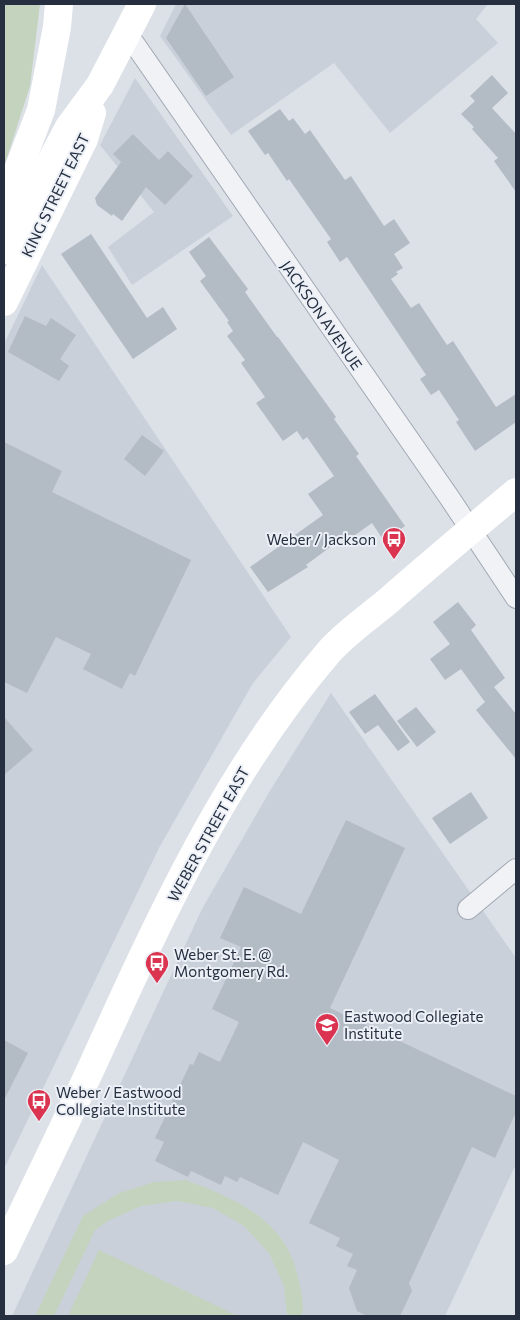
<svg xmlns="http://www.w3.org/2000/svg" width="520" height="1320" font-family="Commissioner,sans-serif">
<rect width="100%" height="100%" fill="#dce1e8"/>
<!-- built -->
<g fill="#cad0da">
<path d="M 176,4 L 488,4 L 476,19 L 498,43 L 390,133 L 334,63 L 231,135 L 160,36 Z"/>
<path d="M 135,78 L 233,216 L 132,285 L 108,247 L 154,212 L 100,145 Z"/>
<path d="M 42,265 L 291,637 L 253,683 L 159,848 L 4,1169 L 4,344 Z"/>
<path d="M 331,693 L 516,958 L 516,1164 L 445,1316 L 12,1316 L 202,909 L 271,789 Z"/>
</g>
<!-- green -->
<g fill="#c3d3bd">
<path d="M 4,4 L 40,4 L 30,86 L 4,167 Z"/>
<path d="M 186,1180 C 239,1200 288,1221 299,1282 C 302,1294 304,1304 302,1316 L 287,1316 L 284,1286 L 269,1253 L 244,1226 L 213,1208 L 177,1201 L 141,1206 L 108,1221 L 95,1230 L 54,1316 L 35,1316 L 83,1216 L 119,1193 L 154,1182 Z"/>
<path d="M 99,1250 L 238,1316 L 68,1316 Z"/>
</g>
<!-- building -->
<g fill="#b3bbc5">
<path d="M 185,4 L 234,77 L 206,96 L 166,38 Z"/>
<path d="M 492,75 L 508,93 L 492,108 L 516,134 L 516,192 L 494,161 L 498,158 L 472,129 L 474,127 L 461,114 L 475,101 L 470,96 Z"/>
<path d="M 280,109 L 289,121 L 293,118 L 305,134 L 310,130 L 345,180 L 351,176 L 384,226 L 394,219 L 410,243 L 394,254 L 403,268 L 396,272 L 398,274 L 391,279 L 411,308 L 419,303 L 447,345 L 453,341 L 496,407 L 516,394 L 516,422 L 475,451 L 456,422 L 459,420 L 439,390 L 431,395 L 420,379 L 426,375 L 347,257 L 340,262 L 327,242 L 331,239 L 289,179 L 287,181 L 268,153 L 265,155 L 248,131 Z"/>
<path d="M 133,134 L 159,160 L 168,151 L 193,176 L 165,205 L 146,187 L 122,221 L 113,214 L 112,216 L 97,205 L 95,198 L 121,162 L 113,154 Z"/>
<path d="M 91,234 L 147,318 L 163,307 L 177,329 L 133,359 L 61,254 Z"/>
<path d="M 209,237 L 248,289 L 245,292 L 277,337 L 278,337 L 336,417 L 334,419 L 359,454 L 356,456 L 405,526 L 384,541 L 372,523 L 344,543 L 341,539 L 306,565 L 308,567 L 268,592 L 250,567 L 323,515 L 308,494 L 334,476 L 307,437 L 303,440 L 297,431 L 283,441 L 256,403 L 265,397 L 241,363 L 245,360 L 227,336 L 233,331 L 227,322 L 229,321 L 200,281 L 206,276 L 189,252 Z"/>
<path d="M 25,316 L 46,326 L 51,318 L 76,335 L 60,359 L 69,366 L 59,381 L 8,352 Z"/>
<path d="M 142,435 L 164,451 L 145,476 L 124,459 Z"/>
<path d="M 4,442 L 62,471 L 52,492 L 191,560 L 135,676 L 130,673 L 122,689 L 83,669 L 91,654 L 56,637 L 27,693 L 4,682 Z"/>
<path d="M 458,602 L 476,625 L 471,630 L 505,678 L 494,687 L 516,714 L 516,759 L 476,710 L 485,702 L 461,669 L 445,680 L 430,659 L 450,644 L 433,622 Z"/>
<path d="M 375,694 L 410,742 L 398,751 L 378,725 L 365,734 L 349,712 Z"/>
<path d="M 416,707 L 436,732 L 417,747 L 397,721 Z"/>
<path d="M 4,717 L 33,750 L 4,775 Z"/>
<path d="M 471,792 L 488,818 L 450,844 L 432,818 Z"/>
<path d="M 346,820 L 405,848 L 330,1008 L 516,1096 L 516,1112 L 495,1158 L 472,1147 L 409,1283 L 412,1291 L 400,1316 L 367,1316 L 357,1311 L 349,1288 L 357,1270 L 347,1266 L 353,1254 L 336,1246 L 340,1238 L 309,1223 L 339,1160 L 303,1142 L 278,1195 L 240,1177 L 237,1182 L 225,1176 L 221,1185 L 191,1171 L 188,1177 L 155,1161 L 164,1142 L 155,1138 L 190,1064 L 193,1065 L 199,1052 L 220,1062 L 239,1022 L 212,1009 L 241,947 L 220,938 L 244,887 L 301,914 Z"/>
<path d="M 4,1040 L 28,1053 L 4,1100 Z"/>
</g>
<g fill="none" stroke-linecap="round" stroke-linejoin="round">
<!-- street casing -->
<g stroke="#a1a8b2" stroke-width="22">
<g id="street">
<path d="M 127,33 L 449,497 L 516,598"/>
<path d="M 468,909 L 516,869"/>
</g>
</g>
<!-- street -->
<use href="#street" stroke="#f0f2f6" stroke-width="20"/>
<!-- secondary -->
<g stroke="#fff" stroke-width="28">
<path d="M 4,206 L 41,110 L 57,27 L 59,4"/>
<path d="M 4,250 L 69,127 L 100,85 L 142,4"/>
<path d="M 4,302 L 84,139 L 92,113"/>
<path d="M 4,1251 C 34,1188 65,1125 94,1062 C 159,919 225,773 328,653 C 344,634 369,617 388,601 C 430,564 473,528 516,492"/>
</g>
</g>
<!-- icons -->
<defs>
<g id="bus-pin" transform="scale(1.25)"><path d="M0 17L-7.5 6A9.5 9.5 0 1 1 7.5 6Z" fill="#db3451" stroke="#ecf0f6"/><path d="M-5-6H5V4H4V6H2V4H-2V6H-4V4H-5ZM-3.5-4V0h7V-4ZM-3.5 1.2v1.5H-2V1.2ZM2 1.2v1.5H3.5V1.2Z" fill="#fff"/></g>
<g id="school-pin" transform="scale(1.25)"><path d="M0 17L-7.5 6A9.5 9.5 0 1 1 7.5 6Z" fill="#db3451" stroke="#ecf0f6"/><path d="M0-5L7-2L0 1L-7-2ZM-4 1L0 2.5L4 1V4Q0 6-4 4Z" fill="#fff"/></g>
</defs>
<g fill-rule="evenodd">
<use href="#bus-pin" x="394" y="539"/>
<use href="#bus-pin" x="157" y="963"/>
<use href="#school-pin" x="327" y="1025"/>
<use href="#bus-pin" x="39" y="1101"/>
</g>
<g text-anchor="middle" dominant-baseline="central" stroke-width="4" stroke-linejoin="round" paint-order="stroke">
<!-- street labels -->
<g font-size="15" fill="#252f40" stroke="#ecf0f6">
<text transform="translate(55 195) rotate(-64)">KING STREET EAST</text>
<text transform="translate(322 315) rotate(55)">JACKSON AVENUE</text>
<text transform="translate(208 834) rotate(-61)">WEBER STREET EAST</text>
</g>
<!-- poi labels -->
<g font-size="15" fill="#252f40" stroke="#ecf0f6" text-anchor="start">
<text x="376" y="539" text-anchor="end">Weber / Jackson</text>
<text x="174" y="954">Weber St. E. @<tspan x="174" dy="17">Montgomery Rd.</tspan></text>
<text x="344" y="1016">Eastwood Collegiate<tspan x="344" dy="17">Institute</tspan></text>
<text x="56" y="1092">Weber / Eastwood<tspan x="56" dy="17">Collegiate Institute</tspan></text>
</g>
</g>
<!-- border -->
<rect width="520" height="1320" fill="none" stroke="#252f40" stroke-width="10"/>
</svg>
